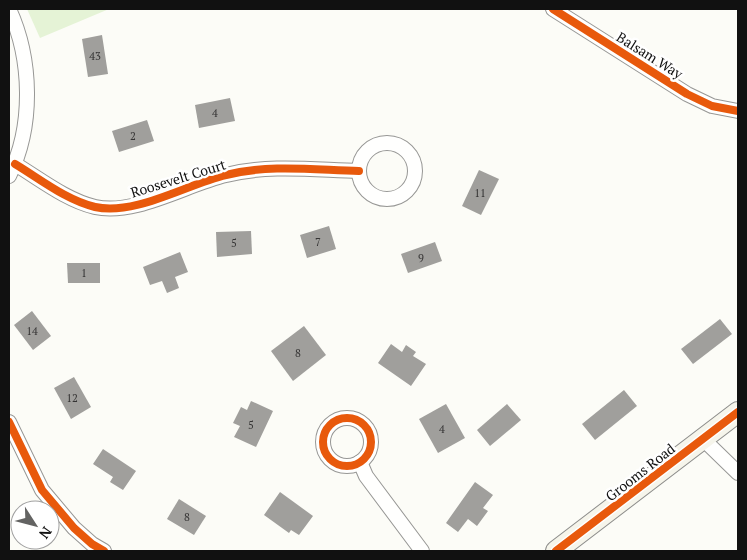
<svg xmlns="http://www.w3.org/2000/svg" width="747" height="560" font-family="'PT Serif',serif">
<rect width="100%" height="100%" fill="#fcfcf7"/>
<!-- green -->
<path fill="#e5f3d6" d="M 27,9 L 109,9 L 40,38 Z"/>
<!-- building -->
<g fill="#a09f9c">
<path d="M 102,35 L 108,74 L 88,77 L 82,39 Z"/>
<path d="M 230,98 L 235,121 L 199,128 L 195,105 Z"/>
<path d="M 147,120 L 154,141 L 119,152 L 112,131 Z"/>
<path d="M 479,170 L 499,179 L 481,215 L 462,206 Z"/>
<path d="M 329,226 L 336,249 L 307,258 L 300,235 Z"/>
<path d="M 251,231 L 252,254 L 217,257 L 216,232 Z"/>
<path d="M 435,242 L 442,261 L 408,273 L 401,254 Z"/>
<path d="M 180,252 L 188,272 L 175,277 L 179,288 L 167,293 L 162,281 L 150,285 L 143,267 Z"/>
<path d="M 67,263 L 100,263 L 100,283 L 68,283 Z"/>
<path d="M 32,311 L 51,336 L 33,350 L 14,325 Z"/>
<path d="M 720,319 L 732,334 L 693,364 L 681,349 Z"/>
<path d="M 304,326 L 326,355 L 293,381 L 271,351 Z"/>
<path d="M 391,344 L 402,352 L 406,345 L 416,352 L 413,356 L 426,364 L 411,386 L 378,363 Z"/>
<path d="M 74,377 L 91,407 L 71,419 L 54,388 Z"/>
<path d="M 624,390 L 637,406 L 595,440 L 582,424 Z"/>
<path d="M 251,401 L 273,411 L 256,447 L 234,437 L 240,426 L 233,423 L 241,407 L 247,410 Z"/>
<path d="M 446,404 L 465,438 L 438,453 L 419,419 Z"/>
<path d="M 507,404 L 521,420 L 490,446 L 477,430 Z"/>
<path d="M 103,449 L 136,471 L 123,490 L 110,482 L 113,477 L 93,464 Z"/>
<path d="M 475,482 L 493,495 L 483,508 L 488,511 L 477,526 L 468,519 L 458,532 L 446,523 Z"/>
<path d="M 280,492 L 313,516 L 299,535 L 291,530 L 289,533 L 264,515 Z"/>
<path d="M 179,499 L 206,516 L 194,535 L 167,519 Z"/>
</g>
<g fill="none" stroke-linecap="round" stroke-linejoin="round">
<!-- street casing -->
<g stroke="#979795" stroke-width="16">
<g id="street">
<path d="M 9,9 C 32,59 34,126 9,176"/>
<path d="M 553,9 L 687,94 L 712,106 L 738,111"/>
<circle cx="387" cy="171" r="28"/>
<path d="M 15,164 C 40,179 66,200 95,207 C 135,216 187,184 226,175 C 269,164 315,170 359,171"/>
<circle cx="347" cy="442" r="24"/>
<path d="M 9,422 L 42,490 L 74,528 L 92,544 L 104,551"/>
<path d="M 703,439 L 738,473"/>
<path d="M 360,462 L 366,476 L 422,551"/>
</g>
</g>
<!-- secondary casing -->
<g stroke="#8d8d8b" stroke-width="22">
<path id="secondary" d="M 556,551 L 738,412"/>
</g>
<!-- street -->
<use href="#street" stroke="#fffffe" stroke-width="14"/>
<!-- secondary -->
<use href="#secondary" stroke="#f6f5eb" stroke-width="20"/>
<!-- cycleway casing -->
<g stroke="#fff" stroke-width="11">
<g id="cycleway">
<path d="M 553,9 L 687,94 L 712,106 L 738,111"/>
<path d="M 15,164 C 40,179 66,200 95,207 C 135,216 187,184 226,175 C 269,164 315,170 359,171"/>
<circle cx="347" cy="442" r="24"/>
<path d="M 9,422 L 42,490 L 74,528 L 92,544 L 104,551"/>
<path d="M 556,551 L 738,412"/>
</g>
</g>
<!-- cycleway -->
<use href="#cycleway" stroke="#e8590c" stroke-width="8"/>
</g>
<g text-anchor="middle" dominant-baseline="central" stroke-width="5" stroke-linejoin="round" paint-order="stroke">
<!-- number labels -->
<g font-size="11" fill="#353434">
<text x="95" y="56">43</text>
<text x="215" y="113">4</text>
<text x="133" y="136">2</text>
<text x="480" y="193">11</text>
<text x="318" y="242">7</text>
<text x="234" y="243">5</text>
<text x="421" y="258">9</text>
<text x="84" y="273">1</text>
<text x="32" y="331">14</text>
<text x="298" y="353">8</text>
<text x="72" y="398">12</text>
<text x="251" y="425">5</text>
<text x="442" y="429">4</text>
<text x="187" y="517">8</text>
</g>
<!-- street labels -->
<g font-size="14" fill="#111" stroke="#fff">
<text transform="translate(650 55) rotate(32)">Balsam Way</text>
<text transform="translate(178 178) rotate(-17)">Roosevelt Court</text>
<text transform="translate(640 472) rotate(-38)">Grooms Road</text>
</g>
</g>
<!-- border -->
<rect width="747" height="560" fill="none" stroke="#111111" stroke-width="20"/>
<!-- north arrow -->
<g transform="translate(35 525) rotate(126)"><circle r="24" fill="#ffffff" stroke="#a0a0a0"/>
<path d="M0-4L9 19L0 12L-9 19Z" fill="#636362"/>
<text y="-8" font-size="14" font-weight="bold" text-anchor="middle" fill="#111111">N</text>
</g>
</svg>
